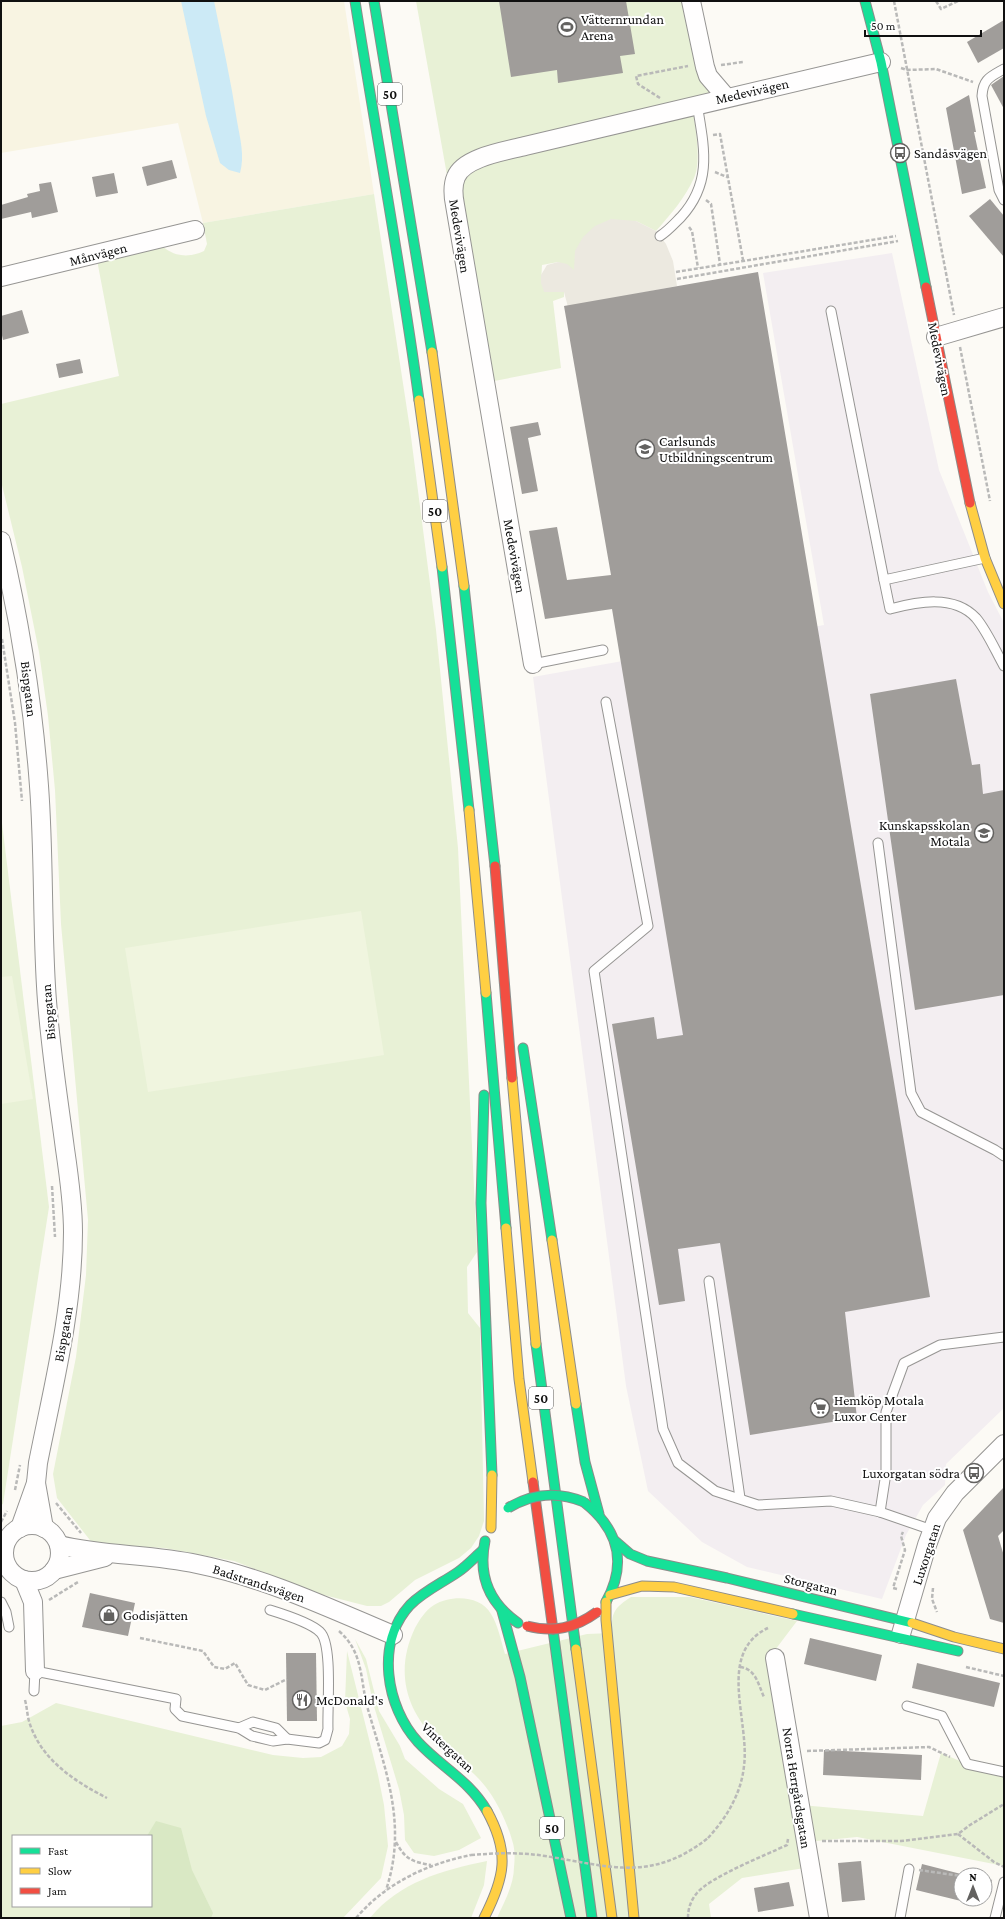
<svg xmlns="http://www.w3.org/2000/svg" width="1005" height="1919" font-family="'Crimson Pro',serif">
<rect width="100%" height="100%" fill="#fcfaf5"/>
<!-- industrial -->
<path fill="#f3eef1" d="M 892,253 L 939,470 L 988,592 L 1004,623 L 1004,1408 L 946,1464 L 945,1485 L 923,1505 L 906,1535 L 882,1599 L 747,1567 L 702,1542 L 648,1491 L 626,1386 L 533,677 L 824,625 L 763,273 Z"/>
<!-- farmland -->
<path fill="#f8f4e2" d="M 1,1 L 344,1 L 374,194 L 203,223 L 178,123 L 1,153 Z"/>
<!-- green -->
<g fill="#e8f1d6" fill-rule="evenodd">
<path d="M 416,1 L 690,1 L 722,96 L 691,103 C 695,121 702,161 694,178 C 685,198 671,214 656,231 L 636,221 L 575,271 L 558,262 L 542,265 L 541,283 L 564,292 L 564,297 L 553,301 L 561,368 L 484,383 Z"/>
<path d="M 374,194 L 410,429 L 436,630 L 458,848 L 477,1252 L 467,1267 L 468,1313 L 480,1328 L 484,1521 L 479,1536 L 471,1548 L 459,1558 L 415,1580 L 389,1602 L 381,1606 L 367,1606 L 320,1594 L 234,1561 L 164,1548 L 93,1544 L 57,1498 L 53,1474 L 76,1357 L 86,1275 L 88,1220 L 61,924 L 55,790 L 48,716 L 39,652 L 22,567 L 1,481 L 1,404 L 119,376 L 97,260 L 162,246 C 175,257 189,258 204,251 L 207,244 L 203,223 Z"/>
<path d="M 1,815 L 49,1207 L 3,1504 L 1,1505 Z"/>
<path d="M 631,1597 L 690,1597 L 797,1621 L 769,1658 L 801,1805 L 923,1816 L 941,1753 L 967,1764 L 1004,1774 L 1004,1866 L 857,1837 L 807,1842 L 811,1867 L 742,1878 L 709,1904 L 711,1918 L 497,1918 C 504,1902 514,1885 514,1867 C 515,1859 515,1848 512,1840 C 508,1824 495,1798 485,1786 C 471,1768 452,1757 437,1741 C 405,1709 395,1670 415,1628 C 420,1619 425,1611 434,1605 C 451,1595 480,1595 491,1614 C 498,1625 501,1641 505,1654 L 587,1634 L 612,1633 C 611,1613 614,1608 631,1597 Z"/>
<path d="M 355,1639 L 366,1659 L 379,1711 L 400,1746 L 405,1759 L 439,1789 L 463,1804 L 481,1838 L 459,1850 L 434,1856 L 414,1853 L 405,1840 L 404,1815 L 399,1789 L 373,1703 L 366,1669 Z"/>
<path d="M 347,1651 L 378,1775 L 384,1805 L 388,1846 L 381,1878 L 343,1918 L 1,1918 L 1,1726 L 22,1722 L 56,1703 L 273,1755 L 303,1758 L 321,1757 L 342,1746 L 349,1734 L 350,1719 L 345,1702 ZM 13,1836 L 151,1836 L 151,1906 L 13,1906 Z"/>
<path d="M 487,1861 L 484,1885 L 471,1918 L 370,1918 C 399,1882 443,1870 487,1861 Z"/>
</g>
<!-- forest -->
<path fill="#d9e8c4" d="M 156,1821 L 181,1828 L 192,1870 L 213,1913 L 211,1918 L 130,1918 L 130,1906 L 151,1906 L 151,1836 L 147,1836 Z"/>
<!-- pitch -->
<g fill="#f0f5df">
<path d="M 361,911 L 384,1055 L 148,1092 L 125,948 Z"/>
<path d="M 12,976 L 33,1099 L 1,1104 L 1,977 Z"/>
</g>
<!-- plaza -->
<path fill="#ece9e0" d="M 611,219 L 636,221 L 656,231 L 666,244 L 673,261 L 677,286 L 568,307 L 564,292 L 544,292 L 541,283 L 541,275 L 547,265 L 558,262 L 567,264 L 574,270 L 575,251 L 583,237 L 595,226 Z"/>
<!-- water -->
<path fill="#cceaf6" d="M 181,1 L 214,1 C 222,41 231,81 237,121 C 240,138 245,156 240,173 L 229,170 L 220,163 L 206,116 Z"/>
<!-- building -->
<g fill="#a09d9a">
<path d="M 499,1 L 626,1 L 635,54 L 620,56 L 623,73 L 558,83 L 557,70 L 511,77 Z"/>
<path d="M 1004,20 L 1004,48 L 978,63 L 967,42 Z"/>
<path d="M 1004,76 L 1004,109 L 991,85 Z"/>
<path d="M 969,95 L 976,132 L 974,132 L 986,188 L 962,194 L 946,108 Z"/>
<path d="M 172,160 L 177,178 L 147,186 L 142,167 Z"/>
<path d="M 114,173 L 118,193 L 96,197 L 92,177 Z"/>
<path d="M 51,182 L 58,212 L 32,218 L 31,212 L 1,219 L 1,205 L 28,197 L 27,194 L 40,191 L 39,184 Z"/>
<path d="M 990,199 L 1004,216 L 1004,257 L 969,216 Z"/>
<path d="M 758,272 L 930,1297 L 845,1312 L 857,1418 L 750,1435 L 720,1243 L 678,1249 L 685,1301 L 659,1305 L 612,1024 L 654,1017 L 657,1039 L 683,1035 L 612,609 L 545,619 L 529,531 L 557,527 L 567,580 L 611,575 L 564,306 Z"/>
<path d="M 22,310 L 29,333 L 3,340 L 1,331 L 1,316 Z"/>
<path d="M 80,359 L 83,373 L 59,378 L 56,364 Z"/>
<path d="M 538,422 L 541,435 L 528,438 L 538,491 L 522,494 L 510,427 Z"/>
<path d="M 956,679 L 972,765 L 980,764 L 983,794 L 1004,790 L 1004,995 L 915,1010 L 870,694 Z"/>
<path d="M 1004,1487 L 1004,1530 L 998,1536 L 1004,1556 L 1004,1623 L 990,1619 L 963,1530 Z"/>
<path d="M 90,1593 L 135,1603 L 128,1636 L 82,1627 Z"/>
<path d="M 810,1638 L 882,1655 L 876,1681 L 804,1664 Z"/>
<path d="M 286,1653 L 316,1653 L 317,1721 L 287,1721 Z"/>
<path d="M 917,1663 L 1000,1683 L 994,1707 L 912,1688 Z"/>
<path d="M 824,1750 L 922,1755 L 921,1780 L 823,1775 Z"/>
<path d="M 861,1861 L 865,1900 L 842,1902 L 838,1863 Z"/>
<path d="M 922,1864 L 961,1874 L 961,1901 L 916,1890 Z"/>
<path d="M 789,1882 L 794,1906 L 758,1912 L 754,1888 Z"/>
</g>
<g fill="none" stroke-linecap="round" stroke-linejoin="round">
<!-- lane casing -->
<g stroke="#969593" stroke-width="11">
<g id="lane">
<path d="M 1004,69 C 990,77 983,79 982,96 L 999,190 L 1004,200"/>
<path d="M 660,236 C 668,231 674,224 681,217 C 713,182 704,147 697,104"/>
<path d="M 831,311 L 884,580 L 985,558"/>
<path d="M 884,580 L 890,609 C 917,602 954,594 976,618 C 987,631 995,650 1004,666"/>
<path d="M 533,664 L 603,650"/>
<path d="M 606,702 L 648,926 L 594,971 L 663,1429 L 678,1463 L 715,1491 L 758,1505 L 831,1501 L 880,1512 L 932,1530"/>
<path d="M 878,843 L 911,1093 L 921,1112 L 995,1150 L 1004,1156"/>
<path d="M 709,1281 L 740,1498"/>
<path d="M 880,1512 L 886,1473 L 886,1412 L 904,1363 L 940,1345 L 1004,1337"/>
<path d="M 1,1602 L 6,1612 L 9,1627"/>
<path d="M 34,1691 L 35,1671 L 176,1699 L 175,1709 L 182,1716 L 239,1728 L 252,1736 L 273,1741 L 287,1739 L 319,1743 L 325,1740 L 328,1729 C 327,1710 333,1644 320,1632 C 311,1623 283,1614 270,1610"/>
<path d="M 907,1706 L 942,1716 L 967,1764 L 1004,1772"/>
<path d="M 239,1728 L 253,1722 L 276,1728 L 287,1739"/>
<path d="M 900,1918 L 909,1869"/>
<path d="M 995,1918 L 1004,1882"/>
</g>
</g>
<!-- street casing -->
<g stroke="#969593" stroke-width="20">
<g id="street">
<path d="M 691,1 L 705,67 L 708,76 L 726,97"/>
<path d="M 1,277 L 195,230"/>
<path d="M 936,337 L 1004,317"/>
<path d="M 1,541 C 20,622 33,703 39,786 C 44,852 42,920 46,986 C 49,1041 58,1095 65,1149 C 69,1176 73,1204 73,1232 C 73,1310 53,1387 38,1463 L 36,1483 L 20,1528"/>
<path d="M 533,664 L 455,205 C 453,195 452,186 456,177 C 464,157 506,151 525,146 L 881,62"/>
<path d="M 36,1483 L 44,1528"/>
<circle cx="32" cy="1553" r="28"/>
<path d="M 59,1545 C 104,1556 151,1554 197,1564 C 266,1578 329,1608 393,1635"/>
<path d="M 54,1570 L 105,1557"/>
<path d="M 24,1580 L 33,1602 L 35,1671"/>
<path d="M 901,1634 L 927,1545 L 937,1518 L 955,1493 L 1004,1444"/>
<path d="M 775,1658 L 819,1918"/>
</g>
</g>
<!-- fast casing -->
<g stroke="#8d8c8a" stroke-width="11">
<g id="fast">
<path d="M 355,1 C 376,134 401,267 419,400"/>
<path d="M 374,1 L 432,352"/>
<path d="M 865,1 L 881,62 L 926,287"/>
<path d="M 442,567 L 469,810"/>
<path d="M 464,586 L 495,866"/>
<path d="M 486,993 L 506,1228"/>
<path d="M 523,1048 L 552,1240"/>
<path d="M 484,1095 L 481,1203 L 492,1475"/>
<path d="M 536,1344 L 576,1649"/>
<path d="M 576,1404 L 585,1462 L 599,1514"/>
<path d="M 585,1503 C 619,1530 627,1564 606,1602"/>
<path d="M 485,1541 C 478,1575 489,1603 518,1623"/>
<path d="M 615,1541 L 630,1554 L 647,1561 L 727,1578 L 912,1623"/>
<path d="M 483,1550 C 475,1557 467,1566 458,1572 C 442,1583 424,1591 410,1605 C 375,1643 386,1707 418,1742 C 441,1767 469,1780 487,1811"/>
<path d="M 502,1611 L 520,1677 L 571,1918"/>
<path d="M 793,1614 L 958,1651"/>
<path d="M 553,1630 L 592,1918"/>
</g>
</g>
<!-- slow casing -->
<g stroke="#8d8c8a" stroke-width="11">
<g id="slow">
<path d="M 432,352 L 464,586"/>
<path d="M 419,400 L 442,567"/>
<path d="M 970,503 L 985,558 L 1004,604"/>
<path d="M 469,810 L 486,993"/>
<path d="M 512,1078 L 536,1344"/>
<path d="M 506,1228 L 519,1379 L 533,1482"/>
<path d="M 552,1240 L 576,1404"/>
<path d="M 491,1528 L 492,1475"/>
<path d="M 610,1595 L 642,1586 L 674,1587 L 793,1614"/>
<path d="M 606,1602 L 606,1620 L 634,1918"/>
<path d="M 912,1623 L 954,1637 L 1004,1649"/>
<path d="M 576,1649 L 612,1918"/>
<path d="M 484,1918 C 505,1877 510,1853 487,1811"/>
</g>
</g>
<!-- jam casing -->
<g stroke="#8d8c8a" stroke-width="11">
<g id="jam">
<path d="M 926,287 L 970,503"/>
<path d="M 495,866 L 512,1078"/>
<path d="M 533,1482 L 553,1630"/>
</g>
</g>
<!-- path -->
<g stroke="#b9b9b8" stroke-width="2.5" stroke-dasharray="4 2" stroke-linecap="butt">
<path d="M 894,1 L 954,315"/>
<path d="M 936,1 L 941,9 L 958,1"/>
<path d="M 721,65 L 743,62"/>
<path d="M 901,68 L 907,70 L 936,69 L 973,82"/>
<path d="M 660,98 L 638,84 L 636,76 L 688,66"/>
<path d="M 713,135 L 720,134 L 743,260"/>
<path d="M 715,172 L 727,177"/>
<path d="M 706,200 L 711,204 L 720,264"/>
<path d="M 689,227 L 692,231 L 698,268"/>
<path d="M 676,272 L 896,236"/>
<path d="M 677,279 L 898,241"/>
<path d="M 960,347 L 990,501"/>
<path d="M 2,639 L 15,723 L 22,801"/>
<path d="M 52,1186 L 55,1237"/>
<path d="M 15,1490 L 20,1465"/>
<path d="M 56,1503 L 81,1533"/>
<path d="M 1,1522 L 7,1511"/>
<path d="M 933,1588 L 932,1599 L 937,1612"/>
<path d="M 897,1589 L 893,1588 L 905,1550 L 901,1536 L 903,1532"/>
<path d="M 49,1600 L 78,1582"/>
<path d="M 339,1631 C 363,1652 360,1677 367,1706 C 385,1769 408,1824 386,1890"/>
<path d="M 140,1638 L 203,1651 L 214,1667 L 225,1669 L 235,1663 L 248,1685 L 265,1690 L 287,1679"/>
<path d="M 740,1667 C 756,1669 758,1684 764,1697"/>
<path d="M 966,1667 L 1004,1676"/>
<path d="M 25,1700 C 27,1707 27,1714 29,1721 C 40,1759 74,1781 107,1798"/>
<path d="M 807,1751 L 929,1747 L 950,1757"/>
<path d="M 958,1834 L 994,1862 L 1004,1867"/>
<path d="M 708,1838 C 727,1817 741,1794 744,1766 C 750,1721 716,1653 768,1628"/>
<path d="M 822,1841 L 901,1841 L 958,1834 L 970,1825 L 1004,1804"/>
<path d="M 396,1842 C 405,1859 412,1862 431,1865"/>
<path d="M 919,1870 L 961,1876"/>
<path d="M 985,1880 L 992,1881"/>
<path d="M 356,1918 C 386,1883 427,1864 471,1855"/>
<path d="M 688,1918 C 688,1908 691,1900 697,1893 C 710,1877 766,1855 787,1845 L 788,1839"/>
</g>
<!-- lane -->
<use href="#lane" stroke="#fffefe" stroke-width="9"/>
<!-- street -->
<use href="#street" stroke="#fffefe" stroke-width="18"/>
<!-- fast -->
<use href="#fast" stroke="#16e098" stroke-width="9"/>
<!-- slow -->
<use href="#slow" stroke="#ffcf43" stroke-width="9"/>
<!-- jam -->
<use href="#jam" stroke="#f24e42" stroke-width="9"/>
<!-- fast-bridge casing -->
<g stroke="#8d8c8a" stroke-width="11" stroke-linecap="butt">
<path id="fast-bridge" d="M 508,1508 C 533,1493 557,1491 584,1502"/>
</g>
<!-- jam-bridge casing -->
<g stroke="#8d8c8a" stroke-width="11" stroke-linecap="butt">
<path id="jam-bridge" d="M 527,1626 C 554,1633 575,1628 597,1612"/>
</g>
<!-- path-bridge -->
<path stroke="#b9b9b8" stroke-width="2.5" stroke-dasharray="4 2" stroke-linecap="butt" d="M 471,1855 C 496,1853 520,1852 545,1856 C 609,1866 651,1883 708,1838"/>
<!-- fast-bridge -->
<use href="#fast-bridge" stroke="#16e098" stroke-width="9"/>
<!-- jam-bridge -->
<use href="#jam-bridge" stroke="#f24e42" stroke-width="9"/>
</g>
<!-- icons -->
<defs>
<g id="stadium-ring" transform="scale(1)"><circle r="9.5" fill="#fff" stroke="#636260" stroke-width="1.5"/><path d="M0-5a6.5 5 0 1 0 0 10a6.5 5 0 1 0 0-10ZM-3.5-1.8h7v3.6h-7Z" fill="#636260"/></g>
<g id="bus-ring" transform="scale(1)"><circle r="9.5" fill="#fff" stroke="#636260" stroke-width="1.5"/><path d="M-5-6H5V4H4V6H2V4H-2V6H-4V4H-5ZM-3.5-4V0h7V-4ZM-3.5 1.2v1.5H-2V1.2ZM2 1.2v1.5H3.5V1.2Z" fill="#636260"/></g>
<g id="school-ring" transform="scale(1)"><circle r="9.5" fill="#fff" stroke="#636260" stroke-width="1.5"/><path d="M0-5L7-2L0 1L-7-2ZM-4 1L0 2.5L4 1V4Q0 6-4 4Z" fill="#636260"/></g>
<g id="supermarket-ring" transform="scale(1)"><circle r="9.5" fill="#fff" stroke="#636260" stroke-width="1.5"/><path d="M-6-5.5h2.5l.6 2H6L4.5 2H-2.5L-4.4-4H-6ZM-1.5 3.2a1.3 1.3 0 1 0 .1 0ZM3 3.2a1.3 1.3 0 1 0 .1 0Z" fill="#636260"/></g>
<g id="shop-ring" transform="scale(1)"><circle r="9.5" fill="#fff" stroke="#636260" stroke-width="1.5"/><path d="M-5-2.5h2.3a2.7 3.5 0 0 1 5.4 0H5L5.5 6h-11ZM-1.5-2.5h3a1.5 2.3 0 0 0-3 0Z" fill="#636260"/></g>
<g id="restaurant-ring" transform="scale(1)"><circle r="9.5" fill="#fff" stroke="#636260" stroke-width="1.5"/><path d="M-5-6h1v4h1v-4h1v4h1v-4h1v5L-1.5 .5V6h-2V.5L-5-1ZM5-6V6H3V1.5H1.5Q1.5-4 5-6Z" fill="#636260"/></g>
</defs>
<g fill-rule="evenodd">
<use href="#stadium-ring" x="567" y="27"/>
<use href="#bus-ring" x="900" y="153"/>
<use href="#school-ring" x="645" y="449"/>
<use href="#school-ring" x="984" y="833"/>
<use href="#supermarket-ring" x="820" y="1408"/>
<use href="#bus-ring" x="974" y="1473"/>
<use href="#shop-ring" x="109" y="1615"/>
<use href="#restaurant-ring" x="302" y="1700"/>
</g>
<g text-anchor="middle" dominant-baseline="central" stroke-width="4" stroke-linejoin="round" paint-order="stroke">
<!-- shield labels -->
<g fill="#fff" stroke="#585858" stroke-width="1">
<rect x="378" y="83" width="24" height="22" rx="3"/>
<rect x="423" y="500" width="24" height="22" rx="3"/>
<rect x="529" y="1387" width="24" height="22" rx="3"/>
<rect x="540" y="1817" width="24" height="22" rx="3"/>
</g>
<g font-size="13" font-weight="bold" fill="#101010">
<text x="390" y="94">50</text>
<text x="435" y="511">50</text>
<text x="541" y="1398">50</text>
<text x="552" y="1828">50</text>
</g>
<!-- poi labels -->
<g font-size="14" fill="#101010" stroke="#fff" text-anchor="start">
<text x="581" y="19">Vätternrundan<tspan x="581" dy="16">Arena</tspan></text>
<text x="914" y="153">Sandåsvägen</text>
<text x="659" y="441">Carlsunds<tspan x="659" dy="16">Utbildningscentrum</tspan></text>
<text x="970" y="825" text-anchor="end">Kunskapsskolan<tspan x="970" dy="16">Motala</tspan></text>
<text x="834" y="1400">Hemköp Motala<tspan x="834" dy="16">Luxor Center</tspan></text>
<text x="960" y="1473" text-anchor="end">Luxorgatan södra</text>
<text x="123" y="1615">Godisjätten</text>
<text x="316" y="1700">McDonald's</text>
</g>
<!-- street labels -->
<g font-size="14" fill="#101010" stroke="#fff">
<text transform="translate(752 91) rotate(-13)">Medevivägen</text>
<text transform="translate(460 236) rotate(81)">Medevivägen</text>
<text transform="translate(98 254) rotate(-14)">Månvägen</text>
<text transform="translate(940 359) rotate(79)">Medevivägen</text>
<text transform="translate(515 556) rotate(80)">Medevivägen</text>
<text transform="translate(29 689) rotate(83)">Bispgatan</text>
<text transform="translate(48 1012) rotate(-95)">Bispgatan</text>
<text transform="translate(63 1334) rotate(-80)">Bispgatan</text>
<text transform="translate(926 1554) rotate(-72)">Luxorgatan</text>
<text transform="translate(259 1583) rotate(18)">Badstrandsvägen</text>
<text transform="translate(811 1584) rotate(14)">Storgatan</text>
<text transform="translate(448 1747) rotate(43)">Vintergatan</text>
<text transform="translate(797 1788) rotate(81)">Norra Herrgårdsgatan</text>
</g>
</g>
<!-- border -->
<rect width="1005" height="1919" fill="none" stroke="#101010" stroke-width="4"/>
<!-- legend -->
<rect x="12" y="1835" width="140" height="72" fill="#ffffff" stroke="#9f9f9f"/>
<rect x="20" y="1848" width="20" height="6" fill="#16e098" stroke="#9f9f9f"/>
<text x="48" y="1855" font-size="12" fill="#101010">Fast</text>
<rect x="20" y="1868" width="20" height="6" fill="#ffcf43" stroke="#9f9f9f"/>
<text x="48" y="1875" font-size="12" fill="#101010">Slow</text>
<rect x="20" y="1888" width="20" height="6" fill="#f24e42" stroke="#9f9f9f"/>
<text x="48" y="1895" font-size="12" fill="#101010">Jam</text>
<!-- north arrow -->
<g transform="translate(973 1887)"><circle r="19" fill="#ffffff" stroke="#9f9f9f"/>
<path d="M0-3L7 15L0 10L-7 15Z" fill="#636260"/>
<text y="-6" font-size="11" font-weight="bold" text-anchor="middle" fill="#101010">N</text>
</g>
<!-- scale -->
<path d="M865 30v6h116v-6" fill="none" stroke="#101010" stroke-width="2"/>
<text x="871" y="30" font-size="12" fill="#101010" stroke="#ffffff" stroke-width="3" paint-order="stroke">50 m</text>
</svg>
